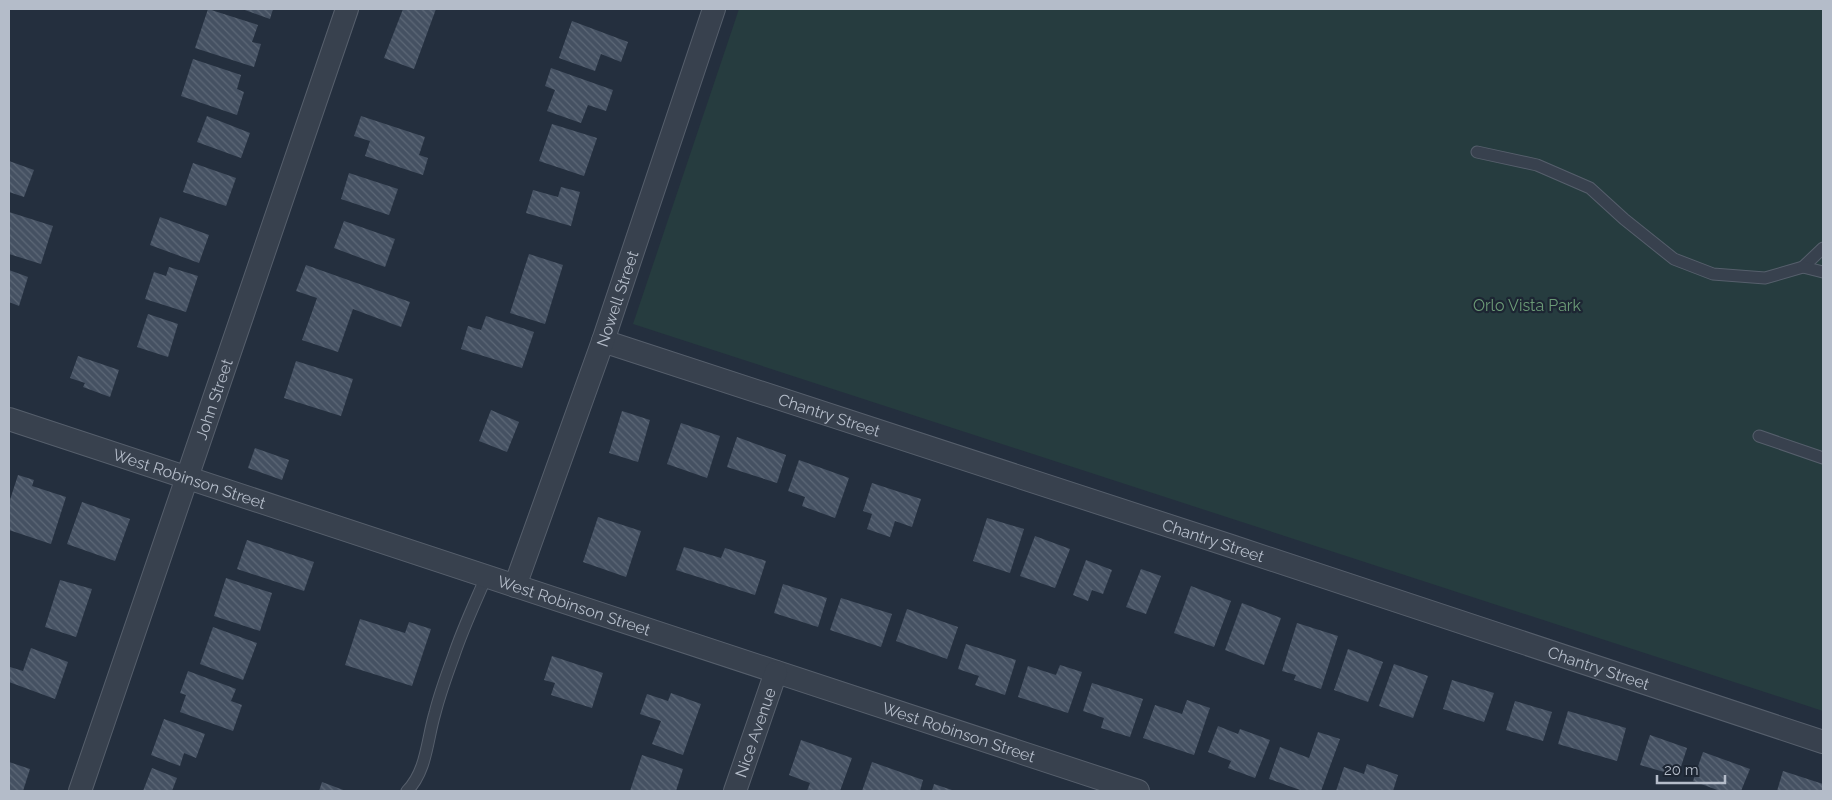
<svg xmlns="http://www.w3.org/2000/svg" width="1832" height="800" font-family="Raleway,sans-serif">
<defs>
<pattern id="building-back-hatch" width="6" height="6" patternUnits="userSpaceOnUse" patternTransform="scale(1.25)"><rect width="6" height="6" fill="#455162"/><path d="M-1 5l2 2M0 0l6 6M5-1l2 2" fill="none" stroke="#5d6877"/></pattern>
</defs>
<rect width="100%" height="100%" fill="#242f3e"/>
<!-- park -->
<path fill="#263c3f" d="M 739,9 L 1823,9 L 1823,711 L 633,324 Z"/>
<!-- building -->
<g fill="url(#building-back-hatch)">
<path d="M 208,9 L 258,25 L 252,42 L 261,44 L 254,67 L 195,48 Z"/>
<path d="M 242,9 L 273,9 L 270,19 Z"/>
<path d="M 403,9 L 436,9 L 414,69 L 384,58 Z"/>
<path d="M 572,21 L 628,42 L 621,62 L 601,54 L 595,71 L 559,58 Z"/>
<path d="M 193,59 L 241,75 L 237,89 L 244,92 L 237,115 L 181,96 Z"/>
<path d="M 551,68 L 613,90 L 606,111 L 588,105 L 581,123 L 547,111 L 555,90 L 545,86 Z"/>
<path d="M 207,116 L 250,133 L 241,158 L 197,142 Z"/>
<path d="M 361,116 L 425,137 L 419,155 L 428,158 L 423,175 L 365,156 L 370,141 L 354,136 Z"/>
<path d="M 552,124 L 597,138 L 584,176 L 539,161 Z"/>
<path d="M 9,161 L 34,170 L 24,197 L 9,192 Z"/>
<path d="M 193,163 L 236,178 L 226,206 L 183,192 Z"/>
<path d="M 349,173 L 398,189 L 389,215 L 341,199 Z"/>
<path d="M 561,187 L 580,192 L 571,226 L 526,213 L 533,190 L 558,197 Z"/>
<path d="M 9,212 L 53,226 L 41,264 L 9,254 Z"/>
<path d="M 160,217 L 209,235 L 199,263 L 150,245 Z"/>
<path d="M 344,221 L 395,239 L 385,267 L 334,248 Z"/>
<path d="M 529,254 L 563,265 L 545,324 L 510,313 Z"/>
<path d="M 306,265 L 410,302 L 401,327 L 353,309 L 338,352 L 302,340 L 317,298 L 296,291 Z"/>
<path d="M 169,267 L 198,276 L 186,312 L 145,299 L 154,272 L 166,276 Z"/>
<path d="M 9,270 L 28,277 L 19,306 L 9,302 Z"/>
<path d="M 148,314 L 178,324 L 168,357 L 137,347 Z"/>
<path d="M 486,316 L 534,332 L 522,368 L 461,349 L 468,326 L 481,330 Z"/>
<path d="M 78,356 L 119,370 L 110,397 L 83,387 L 85,383 L 70,378 Z"/>
<path d="M 296,361 L 353,379 L 341,416 L 284,398 Z"/>
<path d="M 491,410 L 519,422 L 507,452 L 479,441 Z"/>
<path d="M 622,411 L 650,420 L 638,462 L 609,453 Z"/>
<path d="M 681,423 L 720,436 L 707,478 L 667,464 Z"/>
<path d="M 737,437 L 786,455 L 777,483 L 727,467 Z"/>
<path d="M 255,448 L 289,460 L 282,480 L 248,468 Z"/>
<path d="M 799,460 L 849,478 L 835,518 L 802,506 L 805,497 L 788,491 Z"/>
<path d="M 18,475 L 34,480 L 32,486 L 66,497 L 51,544 L 9,530 L 9,503 Z"/>
<path d="M 872,483 L 921,499 L 912,527 L 895,521 L 890,537 L 867,529 L 872,514 L 863,511 Z"/>
<path d="M 82,502 L 130,519 L 115,561 L 67,544 Z"/>
<path d="M 598,517 L 641,531 L 626,577 L 583,562 Z"/>
<path d="M 987,518 L 1024,529 L 1010,573 L 973,561 Z"/>
<path d="M 1035,536 L 1070,549 L 1055,588 L 1020,576 Z"/>
<path d="M 247,540 L 314,562 L 304,591 L 237,569 Z"/>
<path d="M 684,547 L 721,558 L 725,548 L 766,561 L 755,595 L 676,570 Z"/>
<path d="M 1086,560 L 1112,570 L 1103,594 L 1092,590 L 1088,601 L 1073,595 Z"/>
<path d="M 1141,569 L 1161,576 L 1146,614 L 1126,607 Z"/>
<path d="M 226,578 L 272,593 L 260,631 L 214,616 Z"/>
<path d="M 60,580 L 92,589 L 76,637 L 45,627 Z"/>
<path d="M 783,584 L 827,598 L 818,627 L 774,613 Z"/>
<path d="M 1191,586 L 1231,601 L 1214,647 L 1174,633 Z"/>
<path d="M 841,598 L 892,614 L 881,647 L 830,630 Z"/>
<path d="M 1242,603 L 1281,618 L 1264,665 L 1225,650 Z"/>
<path d="M 907,609 L 958,627 L 947,659 L 896,641 Z"/>
<path d="M 360,619 L 405,633 L 409,622 L 431,629 L 412,686 L 345,665 Z"/>
<path d="M 1297,623 L 1338,636 L 1321,689 L 1294,680 L 1296,675 L 1282,671 Z"/>
<path d="M 213,627 L 257,643 L 243,680 L 200,664 Z"/>
<path d="M 966,644 L 1016,660 L 1005,695 L 975,685 L 979,676 L 958,669 Z"/>
<path d="M 31,648 L 68,662 L 55,699 L 9,682 L 10,667 L 23,671 Z"/>
<path d="M 1348,649 L 1383,662 L 1368,702 L 1334,690 Z"/>
<path d="M 552,656 L 603,673 L 592,708 L 551,695 L 555,683 L 544,680 Z"/>
<path d="M 1394,664 L 1428,676 L 1413,718 L 1379,706 Z"/>
<path d="M 1060,665 L 1082,672 L 1068,713 L 1018,697 L 1028,666 L 1056,675 Z"/>
<path d="M 188,671 L 236,689 L 231,701 L 242,705 L 233,731 L 180,712 L 186,695 L 180,693 Z"/>
<path d="M 1452,680 L 1494,693 L 1484,722 L 1443,709 Z"/>
<path d="M 1092,683 L 1143,699 L 1130,737 L 1101,728 L 1104,718 L 1083,711 Z"/>
<path d="M 671,693 L 701,704 L 683,755 L 652,744 L 661,721 L 640,714 L 647,694 L 668,701 Z"/>
<path d="M 1187,700 L 1210,708 L 1194,755 L 1143,738 L 1155,705 L 1182,714 Z"/>
<path d="M 1515,701 L 1552,712 L 1543,741 L 1506,730 Z"/>
<path d="M 1568,711 L 1626,728 L 1617,761 L 1558,744 Z"/>
<path d="M 164,719 L 205,734 L 196,758 L 184,753 L 180,766 L 151,755 Z"/>
<path d="M 1218,726 L 1238,734 L 1240,729 L 1270,740 L 1255,778 L 1228,768 L 1231,761 L 1208,752 Z"/>
<path d="M 1318,732 L 1340,739 L 1321,791 L 1303,791 L 1269,779 L 1280,747 L 1309,758 Z"/>
<path d="M 1650,735 L 1687,748 L 1678,776 L 1640,765 Z"/>
<path d="M 801,740 L 852,758 L 840,791 L 807,791 L 810,783 L 789,775 Z"/>
<path d="M 1703,752 L 1750,769 L 1741,791 L 1720,791 L 1693,781 Z"/>
<path d="M 642,755 L 683,769 L 676,791 L 630,791 Z"/>
<path d="M 9,762 L 30,769 L 23,791 L 9,791 Z"/>
<path d="M 872,762 L 923,780 L 920,791 L 862,791 Z"/>
<path d="M 1367,764 L 1398,775 L 1393,791 L 1336,791 L 1344,767 L 1364,774 Z"/>
<path d="M 152,768 L 177,778 L 172,791 L 143,791 Z"/>
<path d="M 1783,771 L 1823,784 L 1823,791 L 1777,791 Z"/>
<path d="M 322,782 L 346,791 L 319,791 Z"/>
<path d="M 934,784 L 955,791 L 932,791 Z"/>
</g>
<g fill="none" stroke-linecap="round" stroke-linejoin="round">
<!-- lane casing -->
<g stroke="#565f6c" stroke-width="13">
<g id="lane">
<path d="M 1477,152 L 1537,165 L 1590,188 L 1624,219 L 1674,259 L 1713,274 L 1765,278 L 1803,267 L 1823,248"/>
<path d="M 1803,267 L 1823,272"/>
<path d="M 1759,436 L 1823,458"/>
<path d="M 407,791 C 427,771 427,739 435,713 C 440,693 447,674 454,655 C 463,628 475,603 486,577"/>
</g>
</g>
<!-- street casing -->
<g stroke="#565f6c" stroke-width="24">
<g id="street">
<path id="s1" d="M 603,341 L 1231,546 L 1823,742"/>
<path id="s2" d="M 9,419 L 1138,791"/>
<path id="s3" d="M 515,586 L 603,341 L 714,9"/>
<path id="s4" d="M 80,791 L 347,9"/>
<path id="s5" d="M 735,791 L 776,672"/>
</g>
</g>
<!-- lane -->
<use href="#lane" stroke="#38414e" stroke-width="11"/>
<!-- street -->
<use href="#street" stroke="#38414e" stroke-width="22"/>
</g>
<g text-anchor="middle" dominant-baseline="central" stroke-width="4.5" stroke-linejoin="round" paint-order="stroke">
<!-- street labels -->
<g font-size="16" fill="#b4bcc9" stroke="#1d2633">
<text stroke="none"><textPath href="#s3" startOffset="305">Nowell Street</textPath></text>
<text stroke="none"><textPath href="#s4" startOffset="414">John Street</textPath></text>
<text stroke="none"><textPath href="#s1" startOffset="238">Chantry Street</textPath></text>
<text stroke="none"><textPath href="#s2" startOffset="190">West Robinson Street</textPath></text>
<text stroke="none"><textPath href="#s1" startOffset="642">Chantry Street</textPath></text>
<text stroke="none"><textPath href="#s2" startOffset="595">West Robinson Street</textPath></text>
<text stroke="none"><textPath href="#s1" startOffset="1048">Chantry Street</textPath></text>
<text stroke="none"><textPath href="#s5" startOffset="62">Nice Avenue</textPath></text>
<text stroke="none"><textPath href="#s2" startOffset="1000">West Robinson Street</textPath></text>
</g>
<!-- park labels -->
<g font-size="16" fill="#6b9a76" stroke="#1d2633">
<text x="1527" y="305">Orlo Vista Park</text>
</g>
</g>
<!-- border -->
<rect width="1832" height="800" fill="none" stroke="#b4bcc9" stroke-width="20"/>
<!-- scale -->
<path d="M1657 775v8h68v-8" fill="none" stroke="#b4bcc9" stroke-width="2.5"/>
<text x="1664" y="775" font-size="15" fill="#b4bcc9" stroke="#1d2633" stroke-width="4" paint-order="stroke">20 m</text>
</svg>
